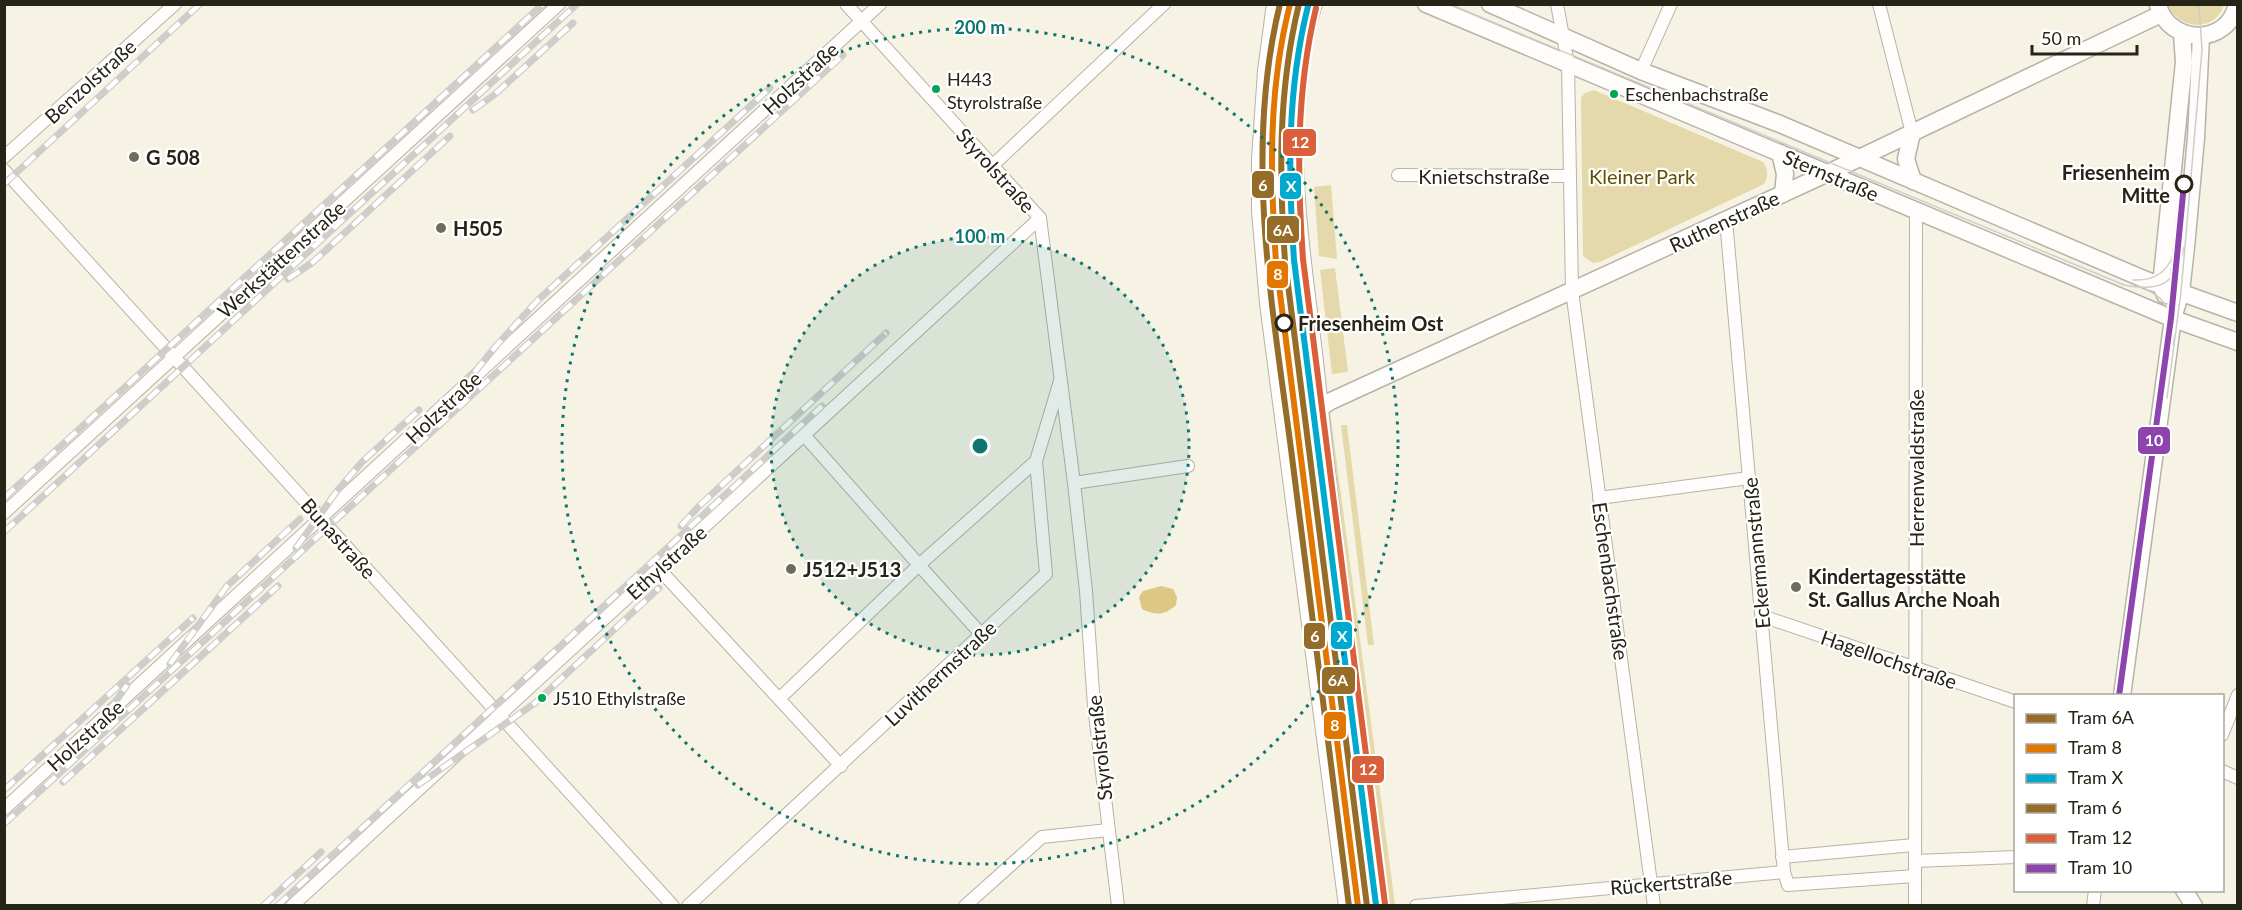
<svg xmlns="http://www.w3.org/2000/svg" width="2242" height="910" font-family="Lato,sans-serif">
<rect width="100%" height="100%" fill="#f6f3e5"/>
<!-- green -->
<g fill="#e5d8aa">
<path d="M 2168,5 L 2168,4 L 2224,5 C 2215,33 2178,30 2168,5 Z"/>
<path d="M 1594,90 L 1763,162 C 1769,170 1768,176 1764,184 L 1600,262 L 1593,263 L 1583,256 L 1581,98 L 1585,93 Z"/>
<path d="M 1331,185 L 1337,259 L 1319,256 L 1314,187 Z"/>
<path d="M 1335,268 L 1348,372 L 1332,374 L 1320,270 Z"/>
<path d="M 1330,411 L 1395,905 L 1386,905 L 1327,412 Z"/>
<path d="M 1341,425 L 1347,425 L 1374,645 L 1368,645 Z"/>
</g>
<!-- water -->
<path fill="#dcc882" d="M 1161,586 L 1173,589 L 1177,597 L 1176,605 C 1165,615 1156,616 1142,609 L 1139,597 L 1143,591 Z"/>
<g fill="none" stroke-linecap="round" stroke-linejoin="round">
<!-- street casing -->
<g stroke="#b6b3a7" stroke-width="14">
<g id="street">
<path d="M 846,4 L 1040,218 L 1074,483"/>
<path d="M 1557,4 L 1568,64 L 1572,291 L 1654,906"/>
<path d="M 1879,4 L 1912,133"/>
<path d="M 1641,71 L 1671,4"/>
<path d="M 4,157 L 175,4"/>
<path d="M 993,165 L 1164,4"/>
<path d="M 4,170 L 673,906"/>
<path d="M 1398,175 L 1569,176"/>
<path d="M 1726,220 L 1784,872 L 1788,885 L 1915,876"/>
<path d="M 804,435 L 919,565 L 1036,461"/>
<path d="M 1599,498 L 1749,478"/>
<path d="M 4,513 L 559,4"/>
<path d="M 659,569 L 841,766"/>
<path d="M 1762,616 L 2016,702"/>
<path d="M 780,698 L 919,565 L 981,634"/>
<path d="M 2222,735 L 2238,695"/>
<path d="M 2222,771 L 2238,778"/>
<path d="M 4,809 L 880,4"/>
<path d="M 1782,857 L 1914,845"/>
<path d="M 1915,861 L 2016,857"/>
<path d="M 292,906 L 1040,218"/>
<path d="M 688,906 L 1046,574 L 1036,461 L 1060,381"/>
<path d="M 965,906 L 1042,837 L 1108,830"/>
<path d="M 1118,906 L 1094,706 L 1086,591 L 1074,483 L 1188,466"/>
<path d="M 1416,906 L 1784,872"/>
<path d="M 1915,906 L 1916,211"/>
<path d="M 2093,906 L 2095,890"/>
</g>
</g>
<!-- secondary casing -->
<g stroke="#b6b3a7" stroke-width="19">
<g id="secondary">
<path d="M 1426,4 L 2171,318 L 2238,342"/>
<path d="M 1490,4 L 1641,71 L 1780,124 L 2146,280 L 2238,313"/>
<path d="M 2158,5 C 2169,45 2228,47 2237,4"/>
<path d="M 1912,133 L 1906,159 L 1913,181"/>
<path d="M 1780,153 L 1785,174 L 1783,194"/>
<path d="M 2165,295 L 2161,285 L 2184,62 L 2182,34"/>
<path d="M 1287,429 L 1331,401 L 1828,173 L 2161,14"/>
<path d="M 2122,696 L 2173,318 L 2181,292 L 2186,247 L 2196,138 L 2201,36"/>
<path d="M 2184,890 L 2194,906"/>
</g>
</g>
<!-- primary casing -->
<g stroke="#b6b3a7" stroke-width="22">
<g id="primary">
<path d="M 1277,4 L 1268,71 L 1262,159 L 1262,211 L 1270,303 L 1349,906"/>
<path d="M 1312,4 C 1273,118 1303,263 1315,380 C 1333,556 1356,730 1378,906"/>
</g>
</g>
<!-- street -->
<use href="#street" stroke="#fefdfb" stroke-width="12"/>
<!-- secondary -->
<use href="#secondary" stroke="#fefdfb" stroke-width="16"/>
<!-- primary -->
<use href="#primary" stroke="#fefdfb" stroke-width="20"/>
<!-- tram -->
<g stroke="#cecdc9" stroke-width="1.5">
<path d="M 1449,4 L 2124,285 C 2160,292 2176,285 2184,247"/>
<path d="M 1295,19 L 1300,4"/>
<path d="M 2133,280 C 2156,281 2169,271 2176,248"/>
<path d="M 2145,289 C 2171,300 2174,320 2173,345"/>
<path d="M 2167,398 L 2181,292 L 2202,50 L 2199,4"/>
</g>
<!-- rail casing -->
<g stroke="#cecdc9" stroke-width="7">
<g id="rail">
<path d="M 473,110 L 494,95 L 573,23"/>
<path d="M 4,184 L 200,4"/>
<path d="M 288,279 L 313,262 L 450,136"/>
<path d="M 439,416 L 496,346 L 538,300 L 770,88"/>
<path d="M 4,498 L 543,4"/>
<path d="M 681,526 L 699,506 L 886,333"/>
<path d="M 4,532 L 577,4"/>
<path d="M 296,548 L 337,491 L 362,462 L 419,410"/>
<path d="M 170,664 L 227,586 L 300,519"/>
<path d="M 91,737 L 127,685"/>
<path d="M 63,782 L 278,586"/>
<path d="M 418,785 L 535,703 L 659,588"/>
<path d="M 4,790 L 193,618"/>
<path d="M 4,824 L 843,55"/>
<path d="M 263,906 L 321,852"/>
<path d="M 277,906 L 822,406"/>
</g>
</g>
<!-- rail -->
<use href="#rail" stroke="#fff" stroke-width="4.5" stroke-dasharray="14" stroke-linecap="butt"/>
<!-- tram-1 casing -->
<g stroke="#fff" stroke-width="10">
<path id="tram-1" d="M 1299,4 C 1278,90 1279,174 1285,261 L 1367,906"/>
</g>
<!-- tram-2 casing -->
<g stroke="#fff" stroke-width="10">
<path id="tram-2" d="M 1290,4 C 1268,90 1270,175 1276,262 L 1358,906"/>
</g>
<!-- tram-3 casing -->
<g stroke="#fff" stroke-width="10">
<path id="tram-3" d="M 1308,6 C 1287,90 1288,174 1294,260 L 1376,905"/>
</g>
<!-- tram-4 casing -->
<g stroke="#fff" stroke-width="10">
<path id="tram-4" d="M 1280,4 C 1243,154 1273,308 1292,457 C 1311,607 1330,756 1349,906"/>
</g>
<!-- tram-5 casing -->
<g stroke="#fff" stroke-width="10">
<path id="tram-5" d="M 1316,8 C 1296,92 1297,174 1303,259 L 1385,904"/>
</g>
<!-- tram-6 casing -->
<g stroke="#fff" stroke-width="10">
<path id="tram-6" d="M 2119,696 L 2171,318 L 2184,184"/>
</g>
<!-- tram-1 -->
<use href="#tram-1" stroke="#966c29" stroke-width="6"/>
<!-- tram-2 -->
<use href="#tram-2" stroke="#e17600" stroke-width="6"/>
<!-- tram-3 -->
<use href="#tram-3" stroke="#00a9ce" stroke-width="6"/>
<!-- tram-4 -->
<use href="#tram-4" stroke="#966c29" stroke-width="6"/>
<!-- tram-5 -->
<use href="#tram-5" stroke="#da603b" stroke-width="6"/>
<!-- tram-6 -->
<use href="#tram-6" stroke="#8e44ad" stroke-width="6"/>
</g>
<!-- distance rings -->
<circle cx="980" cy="446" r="209" fill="#0f766e" fill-opacity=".12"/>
<g fill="none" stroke="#0f766e" stroke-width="3" stroke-dasharray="3 6">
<circle cx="980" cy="446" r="209"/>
<circle cx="980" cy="446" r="418"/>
</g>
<!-- markers -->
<g fill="#00a651" stroke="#fff" stroke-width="2">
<circle cx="936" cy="89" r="5"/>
<circle cx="1614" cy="94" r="5"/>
<circle cx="542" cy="698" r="5"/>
</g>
<g fill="#6f6c5f" stroke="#fff" stroke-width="2">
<circle cx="134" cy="157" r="6"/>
<circle cx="441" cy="228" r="6"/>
<circle cx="791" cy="569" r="6"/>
<circle cx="1796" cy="587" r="6"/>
</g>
<g fill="#fff" stroke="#262317" stroke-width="3">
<circle cx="2184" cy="184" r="8"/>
<circle cx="1284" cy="323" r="8"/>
</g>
<g text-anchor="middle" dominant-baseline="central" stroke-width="4.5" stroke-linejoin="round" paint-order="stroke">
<!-- bus labels -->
<g font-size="18" fill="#262317" stroke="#fff" text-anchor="start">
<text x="947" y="79">H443<tspan x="947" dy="23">Styrolstraße</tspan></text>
<text x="1625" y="94">Eschenbachstraße</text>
<text x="553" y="698">J510 Ethylstraße</text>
</g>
<!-- street labels -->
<g font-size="20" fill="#262317" stroke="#fff">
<text transform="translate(800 78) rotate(-43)">Holzstraße</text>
<text transform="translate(90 81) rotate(-42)">Benzolstraße</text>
<text transform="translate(996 170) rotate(48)">Styrolstraße</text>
<text transform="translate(1831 175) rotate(23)">Sternstraße</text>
<text x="1484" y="176">Knietschstraße</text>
<text transform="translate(1724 221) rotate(-25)">Ruthenstraße</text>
<text transform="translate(281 259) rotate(-42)">Werkstättenstraße</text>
<text transform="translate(443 407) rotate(-43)">Holzstraße</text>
<text transform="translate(1916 468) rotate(-90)">Herrenwaldstraße</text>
<text transform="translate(339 538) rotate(48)">Bunastraße</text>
<text transform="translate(1756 553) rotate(-95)">Eckermannstraße</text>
<text transform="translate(666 562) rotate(-42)">Ethylstraße</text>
<text transform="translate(1611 581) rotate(82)">Eschenbachstraße</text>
<text transform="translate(1889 659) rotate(19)">Hagellochstraße</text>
<text transform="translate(940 673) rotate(-43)">Luvithermstraße</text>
<text transform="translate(85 735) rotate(-42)">Holzstraße</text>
<text transform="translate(1099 748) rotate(-96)">Styrolstraße</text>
<text transform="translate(1671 882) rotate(-5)">Rückertstraße</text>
</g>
<!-- poi labels -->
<g font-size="20" font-weight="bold" fill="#262317" stroke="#fff" text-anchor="start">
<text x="146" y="157">G 508</text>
<text x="453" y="228">H505</text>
<text x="803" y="569">J512+J513</text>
<text x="1808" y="576">Kindertagesstätte<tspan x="1808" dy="23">St. Gallus Arche Noah</tspan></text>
</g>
<!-- stop labels -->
<g font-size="20" font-weight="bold" fill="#262317" stroke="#fff" text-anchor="end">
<text x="2170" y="172">Friesenheim<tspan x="2170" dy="23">Mitte</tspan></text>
<text x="1298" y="323" text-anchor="start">Friesenheim Ost</text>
</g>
<!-- park labels -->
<g font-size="20" fill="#614f00" stroke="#fff">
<text x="1642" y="176">Kleiner Park</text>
</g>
</g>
<circle cx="980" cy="446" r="9" fill="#0f766e" stroke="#fff" stroke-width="3"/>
<g font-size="18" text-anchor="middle" font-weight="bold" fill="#0f766e" stroke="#fff" stroke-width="4.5" stroke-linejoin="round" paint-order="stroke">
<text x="980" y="34">200 m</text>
<text x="980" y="243">100 m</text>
</g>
<g stroke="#fff" stroke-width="2">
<rect x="1282" y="128" width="35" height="29" rx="6" fill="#da603b"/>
<rect x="1251" y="170" width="24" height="29" rx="6" fill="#966c29"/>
<rect x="1279" y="172" width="23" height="28" rx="6" fill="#00a9ce"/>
<rect x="1266" y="215" width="34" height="29" rx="6" fill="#966c29"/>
<rect x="1266" y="260" width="23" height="29" rx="6" fill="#e17600"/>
<rect x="2137" y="426" width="34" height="29" rx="6" fill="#8e44ad"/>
<rect x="1330" y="621" width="23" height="29" rx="6" fill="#00a9ce"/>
<rect x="1303" y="622" width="23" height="28" rx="6" fill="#966c29"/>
<rect x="1321" y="666" width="35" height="29" rx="6" fill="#966c29"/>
<rect x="1323" y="711" width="24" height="29" rx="6" fill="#e17600"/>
<rect x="1351" y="755" width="34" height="29" rx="6" fill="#da603b"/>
</g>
<g font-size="16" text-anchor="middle" font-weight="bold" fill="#fff">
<text x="1300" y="148">12</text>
<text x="1263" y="191">6</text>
<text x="1291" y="192">X</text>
<text x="1283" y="236">6A</text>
<text x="1278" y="280">8</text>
<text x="2154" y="446">10</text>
<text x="1342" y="642">X</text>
<text x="1315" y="642">6</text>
<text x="1338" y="686">6A</text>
<text x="1335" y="731">8</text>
<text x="1368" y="775">12</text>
</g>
<!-- border -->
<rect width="2242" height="910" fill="none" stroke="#262317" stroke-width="12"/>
<!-- legend -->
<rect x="2014" y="694" width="210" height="198" fill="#ffffff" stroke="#a8a7a2" stroke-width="1.5"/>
<rect x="2026" y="714" width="30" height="9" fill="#966c29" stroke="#a8a7a2" stroke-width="1.5"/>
<text x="2068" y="724" font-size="18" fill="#262317">Tram 6A</text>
<rect x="2026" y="744" width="30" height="9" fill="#e17600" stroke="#a8a7a2" stroke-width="1.5"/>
<text x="2068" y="754" font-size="18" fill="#262317">Tram 8</text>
<rect x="2026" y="774" width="30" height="9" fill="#00a9ce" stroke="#a8a7a2" stroke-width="1.5"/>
<text x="2068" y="784" font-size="18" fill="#262317">Tram X</text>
<rect x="2026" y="804" width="30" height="9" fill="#966c29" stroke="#a8a7a2" stroke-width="1.5"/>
<text x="2068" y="814" font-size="18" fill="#262317">Tram 6</text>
<rect x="2026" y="834" width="30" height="9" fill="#da603b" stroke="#a8a7a2" stroke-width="1.5"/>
<text x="2068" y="844" font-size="18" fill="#262317">Tram 12</text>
<rect x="2026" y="864" width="30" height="9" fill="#8e44ad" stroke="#a8a7a2" stroke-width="1.5"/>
<text x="2068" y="874" font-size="18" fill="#262317">Tram 10</text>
<!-- scale -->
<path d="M2032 45v9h105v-9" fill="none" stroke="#262317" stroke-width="3"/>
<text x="2041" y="45" font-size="18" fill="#262317" stroke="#ffffff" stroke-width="4.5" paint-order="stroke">50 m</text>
</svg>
